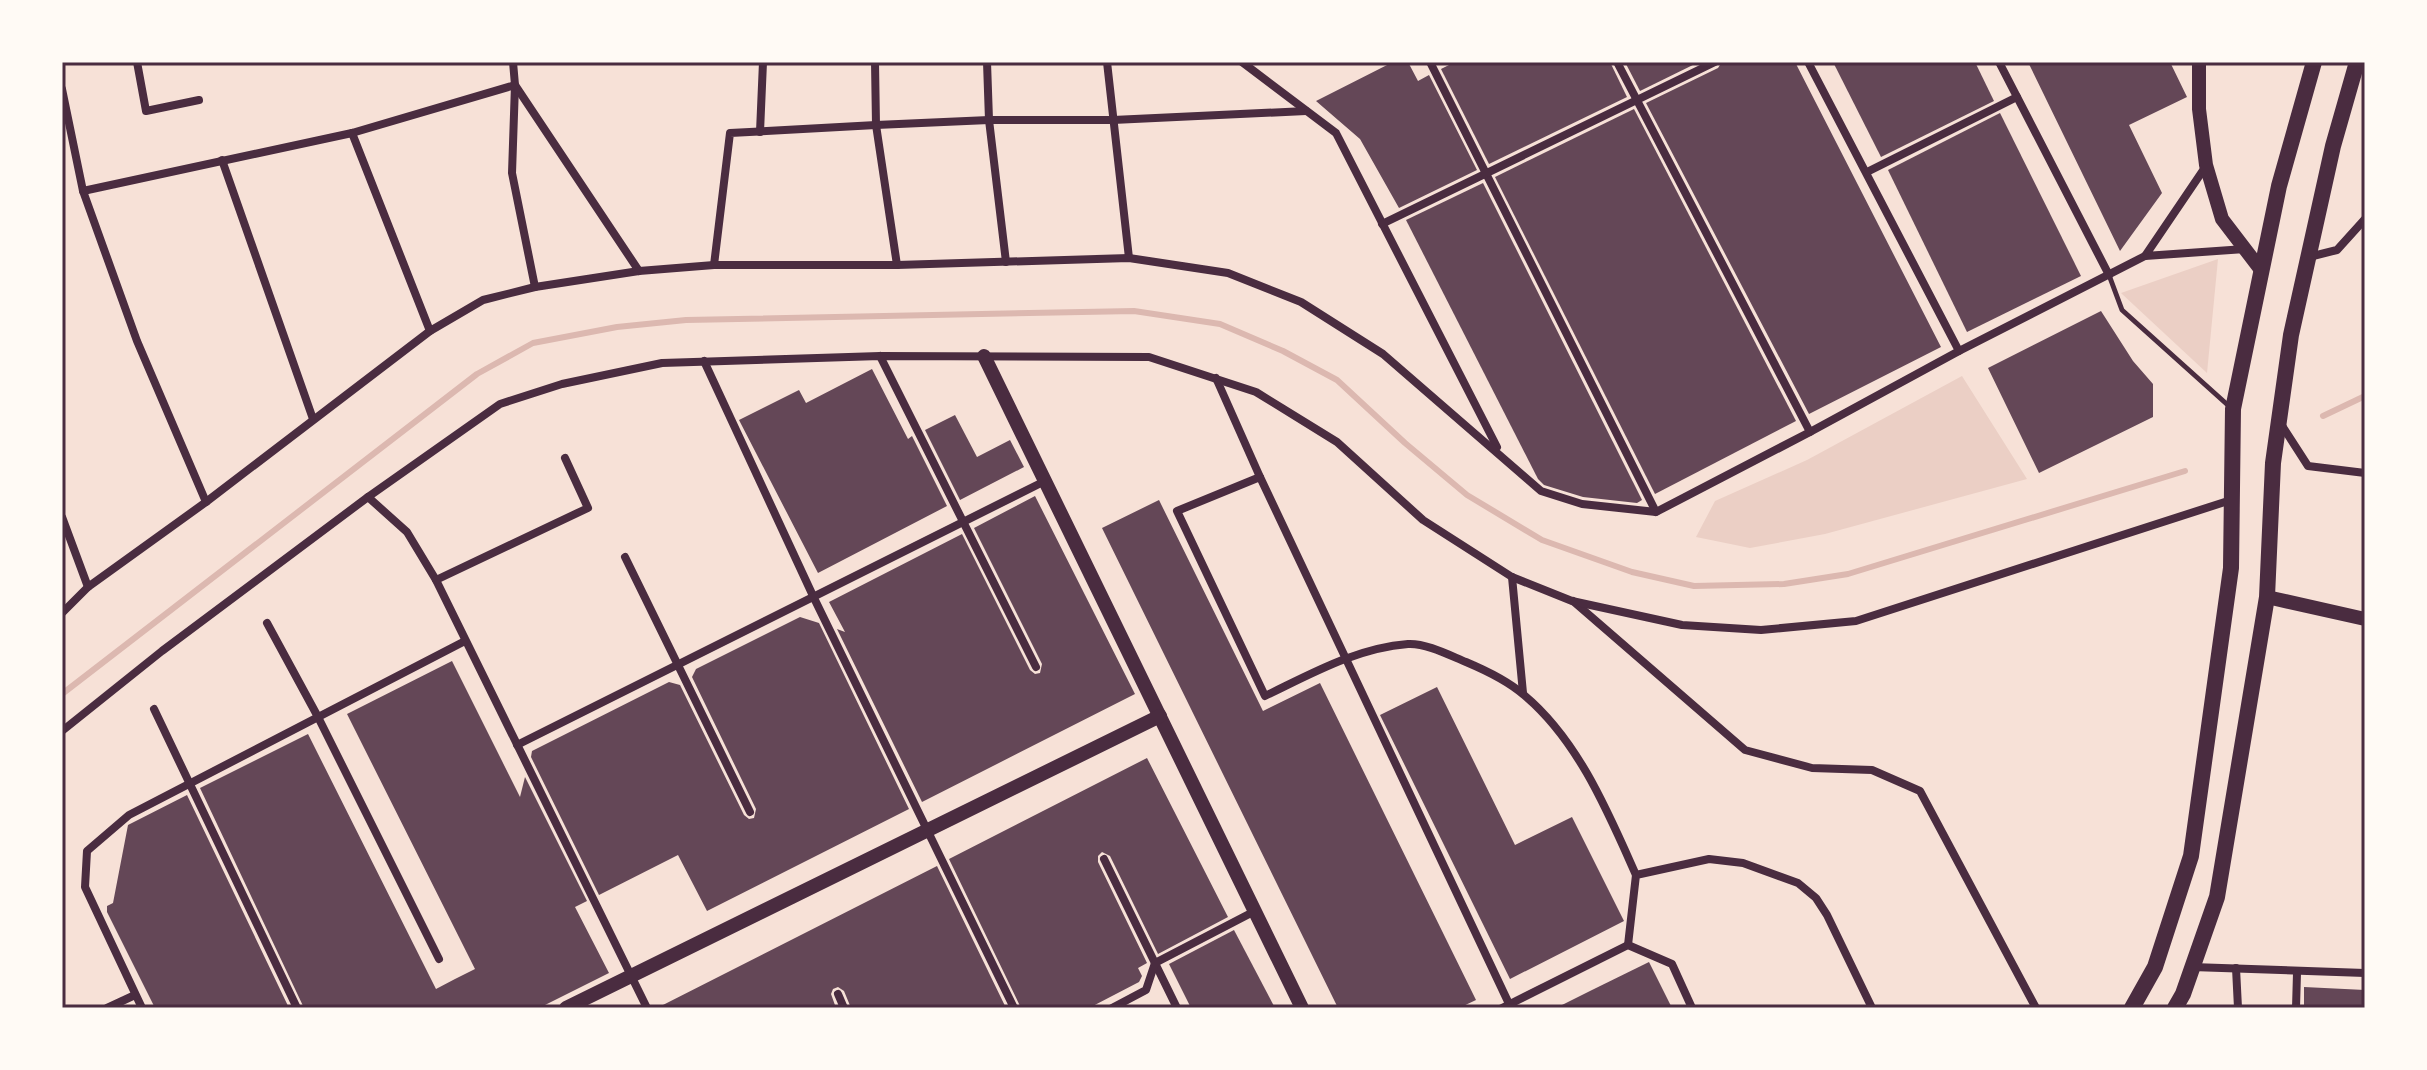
<svg xmlns="http://www.w3.org/2000/svg" width="2427" height="1070" font-family="'Open Sans',sans-serif">
<rect width="100%" height="100%" fill="#f7e1d7"/>
<!-- green -->
<g fill="#ebcfc5">
<path d="M 2218,259 L 2207,373 L 2121,293 Z"/>
<path d="M 1962,376 L 2027,479 L 1825,534 L 1750,548 L 1696,537 L 1715,501 L 1807,460 Z"/>
</g>
<g fill="none" stroke-linecap="round" stroke-linejoin="round">
<!-- stream -->
<g stroke="#dcb8b0" stroke-width="6">
<path d="M 2323,416 L 2365,396"/>
<path d="M 62,694 L 477,374 L 533,343 L 617,327 L 686,320 L 1134,311 L 1220,324 L 1283,351 L 1337,380 L 1405,443 L 1467,495 L 1542,540 L 1632,572 L 1694,586 L 1784,584 L 1848,574 L 2185,471"/>
</g>
</g>
<!-- building -->
<g fill="#644757">
<path d="M 1393,62 L 1408,62 L 1418,81 L 1429,75 L 1477,170 L 1399,208 L 1360,139 L 1316,101 Z"/>
<path d="M 1455,62 L 1610,62 L 1627,97 L 1489,164 L 1441,69 Z"/>
<path d="M 1625,62 L 1699,62 L 1640,91 Z"/>
<path d="M 1722,62 L 1795,62 L 1941,347 L 1809,414 L 1646,103 L 1718,68 Z"/>
<path d="M 1833,62 L 1975,62 L 1994,101 L 1881,157 Z"/>
<path d="M 2028,62 L 2170,62 L 2187,97 L 2129,125 L 2162,193 L 2120,251 Z"/>
<path d="M 1634,109 L 1796,421 L 1655,494 L 1495,177 Z"/>
<path d="M 2000,113 L 2081,276 L 1967,332 L 1888,170 Z"/>
<path d="M 1483,183 L 1642,500 L 1637,503 L 1583,497 L 1544,485 L 1538,479 L 1406,220 Z"/>
<path d="M 2101,311 L 2133,361 L 2153,384 L 2153,417 L 2039,473 L 1988,368 Z"/>
<path d="M 872,369 L 908,439 L 912,436 L 947,506 L 818,573 L 739,420 L 799,390 L 806,403 Z"/>
<path d="M 955,415 L 977,457 L 1010,440 L 1024,467 L 960,500 L 925,430 Z"/>
<path d="M 1035,496 L 1135,694 L 922,802 L 837,629 L 845,632 L 829,602 L 962,534 L 1030,670 L 1035,674 L 1040,673 L 1042,664 L 974,528 Z"/>
<path d="M 1159,500 L 1263,711 L 1320,683 L 1476,1000 L 1459,1008 L 1338,1008 L 1102,528 Z"/>
<path d="M 800,617 L 819,623 L 909,809 L 707,911 L 678,855 L 599,895 L 531,757 L 532,751 L 669,682 L 680,685 L 744,815 L 749,819 L 754,818 L 756,809 L 692,677 L 696,669 Z"/>
<path d="M 452,661 L 520,797 L 525,777 L 587,901 L 575,907 L 609,973 L 539,1008 L 304,1008 L 200,788 L 308,734 L 436,989 L 455,979 L 475,969 L 347,714 Z"/>
<path d="M 1437,687 L 1515,845 L 1572,817 L 1624,921 L 1510,979 L 1380,715 Z"/>
<path d="M 1147,758 L 1228,917 L 1158,954 L 1110,856 L 1102,852 L 1098,856 L 1098,862 L 1147,963 L 1138,968 L 1142,976 L 1139,982 L 1089,1008 L 1021,1008 L 949,859 Z"/>
<path d="M 187,795 L 289,1008 L 155,1008 L 107,912 L 107,906 L 113,903 L 128,825 Z"/>
<path d="M 937,866 L 1006,1008 L 851,1008 L 844,991 L 838,987 L 833,989 L 831,994 L 836,1008 L 657,1008 Z"/>
<path d="M 1234,930 L 1275,1008 L 1191,1008 L 1169,964 Z"/>
<path d="M 1649,962 L 1672,1008 L 1556,1008 L 1592,990 Z"/>
<path d="M 2304,987 L 2365,990 L 2365,1008 L 2304,1008 Z"/>
</g>
<g fill="none" stroke-linecap="round" stroke-linejoin="round">
<!-- service -->
<path stroke="#4a2c40" stroke-width="5" d="M 2109,275 L 2122,310 L 2230,407"/>
<!-- minor -->
<g stroke="#4a2c40" stroke-width="8">
<path d="M 137,62 L 146,111 L 199,100"/>
<path d="M 513,62 L 515,85 L 512,173 L 535,287"/>
<path d="M 875,62 L 876,125 L 897,265"/>
<path d="M 987,62 L 989,120 L 1006,262"/>
<path d="M 1107,62 L 1129,258"/>
<path d="M 1242,62 L 1336,133 L 1497,447"/>
<path d="M 1430,62 L 1656,512"/>
<path d="M 1617,62 L 1810,432"/>
<path d="M 1808,62 L 1959,351"/>
<path d="M 1999,62 L 2109,275"/>
<path d="M 62,89 L 83,191 L 137,341 L 206,502"/>
<path d="M 760,132 L 763,62"/>
<path d="M 352,133 L 430,331"/>
<path d="M 222,160 L 313,419"/>
<path d="M 2206,166 L 2145,256 L 2245,249"/>
<path d="M 1867,172 L 2017,97"/>
<path d="M 83,191 L 352,133 L 515,85 L 639,271"/>
<path d="M 1382,224 L 1715,62"/>
<path d="M 2309,257 L 2337,250 L 2365,219"/>
<path d="M 714,265 L 730,133 L 876,125 L 989,120 L 1113,120 L 1306,111"/>
<path d="M 880,356 L 1036,667"/>
<path d="M 704,361 L 814,598 L 1014,1008"/>
<path d="M 1216,378 L 1260,477 L 1511,1008"/>
<path d="M 2281,424 L 2308,466 L 2365,473"/>
<path d="M 1260,477 L 1177,511 L 1265,696 C 1311,674 1356,648 1408,644 C 1426,643 1449,655 1466,662 C 1485,670 1508,681 1524,695 C 1578,740 1608,812 1636,875"/>
<path d="M 368,497 L 407,532 L 436,580 L 647,1008"/>
<path d="M 62,517 L 88,587"/>
<path d="M 625,557 L 750,812"/>
<path d="M 1512,577 L 1523,693"/>
<path d="M 436,580 L 588,508 L 565,458"/>
<path d="M 1573,601 L 1745,750 L 1812,768 L 1872,770 L 1920,791 L 2036,1008"/>
<path d="M 62,613 L 88,587 L 206,502 L 430,331 L 483,300 L 535,287 L 639,271 L 714,265 L 897,265 L 1129,258 L 1228,273 L 1301,302 L 1383,354 L 1541,491 L 1582,504 L 1656,512 L 1810,432 L 1959,351 L 2145,256"/>
<path d="M 267,623 L 318,717 L 439,959"/>
<path d="M 154,709 L 297,1008"/>
<path d="M 62,731 L 162,651 L 368,497 L 500,404 L 562,384 L 662,363 L 880,356 L 1149,357 L 1256,392 L 1337,442 L 1423,520 L 1512,577 L 1572,601 L 1682,625 L 1761,630 L 1856,621 L 2231,500"/>
<path d="M 517,745 L 1045,481"/>
<path d="M 1104,859 L 1177,1008"/>
<path d="M 2192,967 L 2365,973"/>
<path d="M 2236,968 L 2238,1008"/>
<path d="M 838,994 L 844,1008"/>
<path d="M 107,1008 L 135,995"/>
<path d="M 142,1008 L 85,887 L 87,851 L 129,815 L 465,641"/>
<path d="M 1112,1008 L 1146,990 L 1155,963 L 1255,911"/>
<path d="M 1502,1008 L 1628,945"/>
<path d="M 1692,1008 L 1672,964 L 1628,945 L 1636,875 L 1709,859 L 1743,863 L 1798,883 L 1816,898 L 1827,915 L 1872,1008"/>
<path d="M 2296,1008 L 2297,973"/>
</g>
<!-- tertiary -->
<g stroke="#4a2c40" stroke-width="14">
<path d="M 2199,62 L 2199,109 L 2206,165 L 2222,219 L 2261,270"/>
<path d="M 984,356 L 1302,1008"/>
<path d="M 2267,597 L 2365,619"/>
<path d="M 566,1008 L 1160,716"/>
</g>
<!-- secondary -->
<g stroke="#4a2c40" stroke-width="16">
<path d="M 2132,1008 L 2155,967 L 2191,856 L 2231,568 L 2233,409 L 2279,186 L 2314,62"/>
<path d="M 2175,1008 L 2183,994 L 2217,897 L 2267,597 L 2273,463 L 2291,335 L 2333,146 L 2357,62"/>
</g>
</g>
<!-- border -->
<rect width="2427" height="1070" fill="none" stroke="#fffaf5" stroke-width="128"/>
<rect x="64" y="64" width="2299" height="942" fill="none" stroke="#4a2c40" stroke-width="3"/>
</svg>
